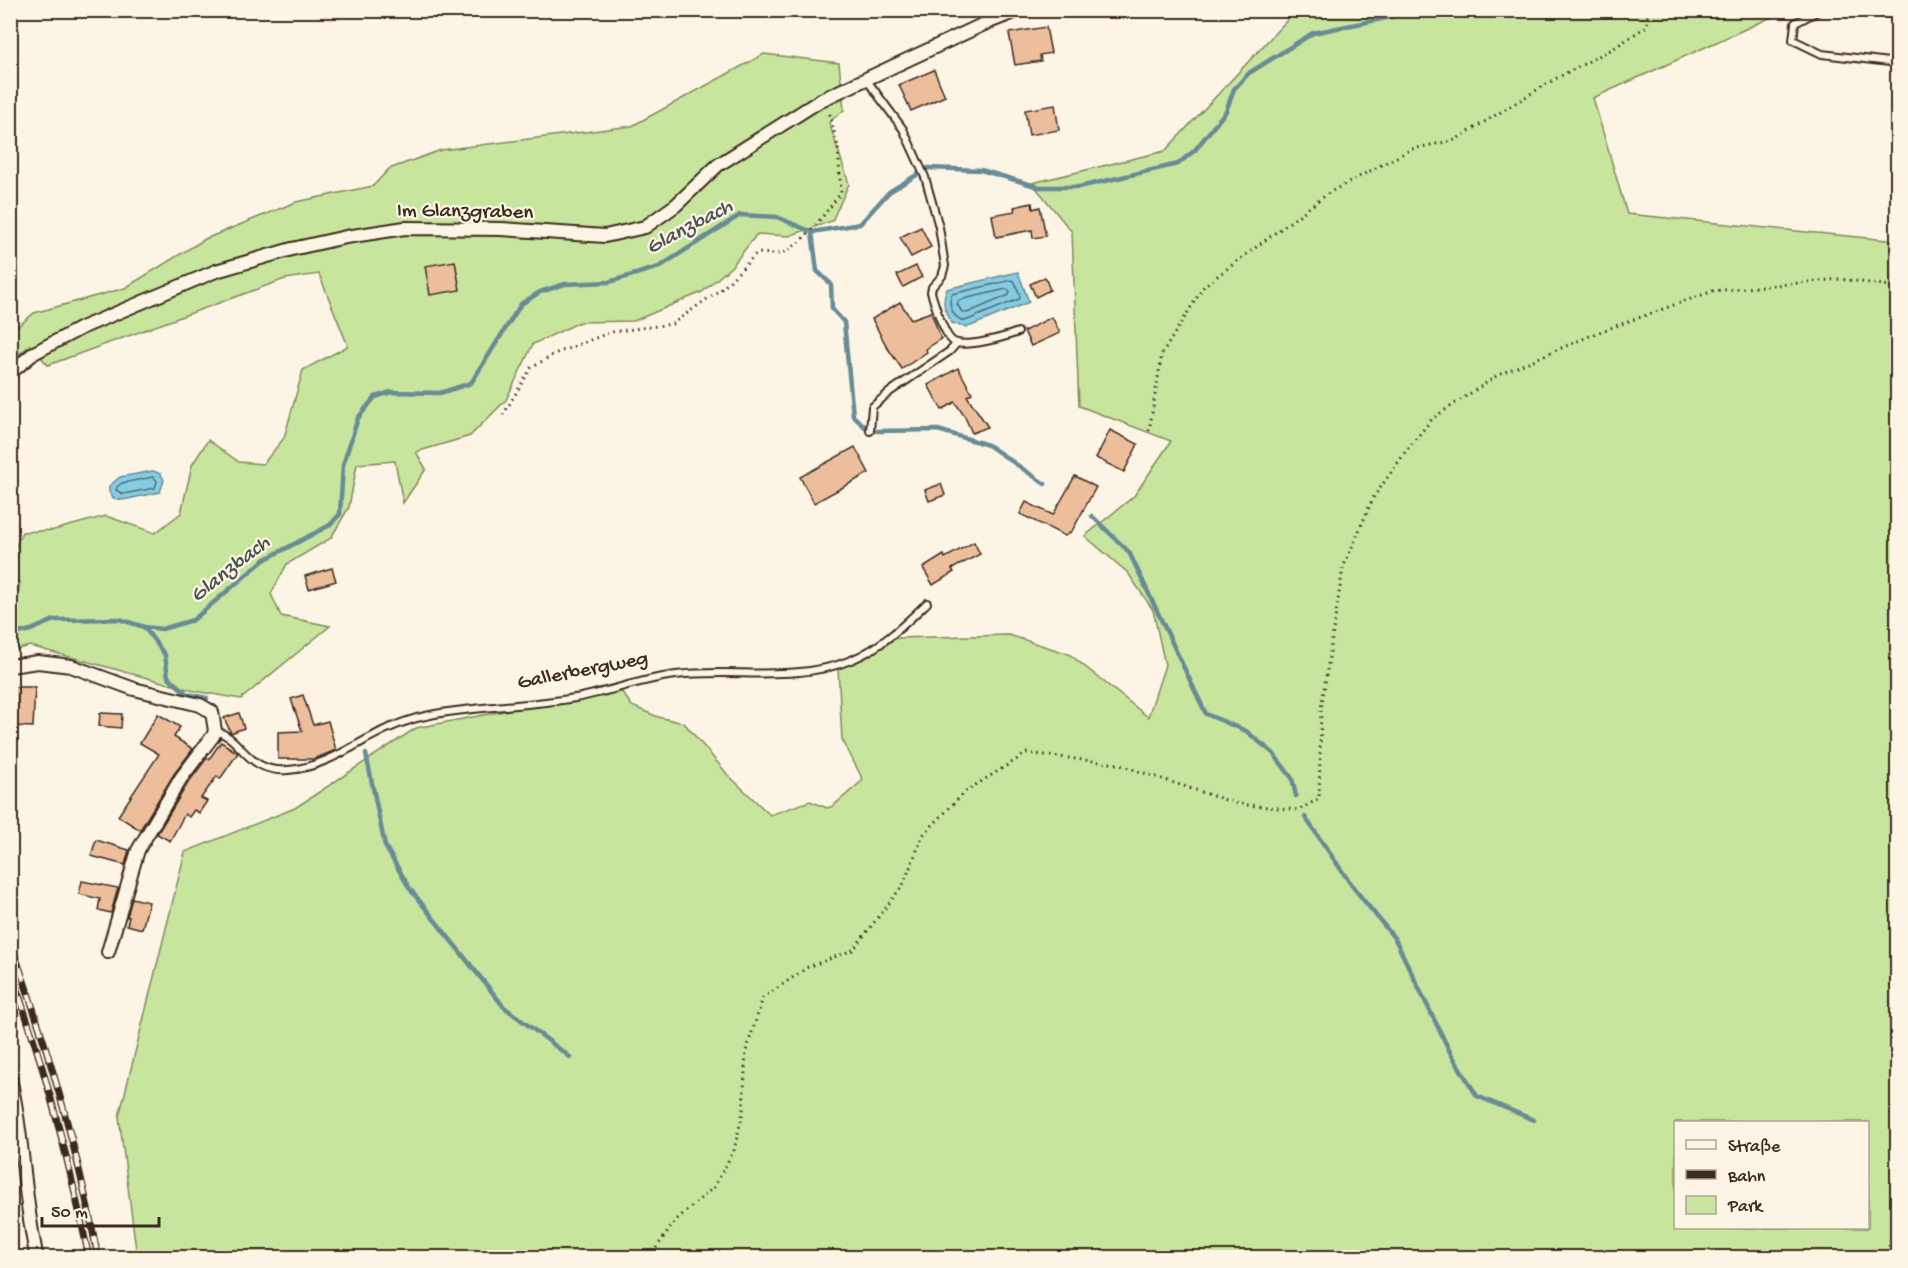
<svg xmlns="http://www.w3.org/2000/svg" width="1908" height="1268" font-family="'Gochi Hand',sans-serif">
<rect width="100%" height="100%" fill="#fcf5e5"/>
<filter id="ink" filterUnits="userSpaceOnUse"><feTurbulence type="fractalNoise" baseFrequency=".0167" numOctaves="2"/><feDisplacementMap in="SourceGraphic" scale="12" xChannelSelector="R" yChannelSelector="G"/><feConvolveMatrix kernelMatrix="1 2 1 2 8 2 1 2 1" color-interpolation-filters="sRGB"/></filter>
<g filter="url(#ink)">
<!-- green -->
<g fill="#c7e59d" stroke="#81885e" stroke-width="1.5" fill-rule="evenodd">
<path d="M 1331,10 L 1785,11 L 1593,98 L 1627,214 L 1897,241 L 1897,1257 L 137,1257 L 119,1117 L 185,852 L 295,808 L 416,728 L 535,705 L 622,692 L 632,706 L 658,717 L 684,723 L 728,775 L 770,815 L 810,801 L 827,808 L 833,806 L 863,780 L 842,739 L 838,668 L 867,657 L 896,638 L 1009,635 L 1069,654 L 1148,717 L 1165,665 L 1153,610 L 1128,573 L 1085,536 L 1134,496 L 1171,441 L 1079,406 L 1072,232 L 1032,183 L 1165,151 L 1290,17 ZM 1676,1122 L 1868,1122 L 1868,1228 L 1676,1228 Z"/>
<path d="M 764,54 L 839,63 L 844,110 L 829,122 L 849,184 L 832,221 L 789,236 L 757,234 L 732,266 L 702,292 L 634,321 L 580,322 L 533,344 L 506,400 L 470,436 L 416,452 L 426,469 L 403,503 L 395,461 L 357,464 L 349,507 L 331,538 L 287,564 L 271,594 L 281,616 L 330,626 L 241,699 L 195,691 L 30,646 L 11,651 L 11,624 L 13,623 L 20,582 L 11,583 L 11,554 L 13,553 L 22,532 L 54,530 L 106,516 L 155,533 L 181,513 L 192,465 L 208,440 L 239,462 L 263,464 L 284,438 L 303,370 L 348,346 L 319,274 L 285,279 L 48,365 L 30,345 L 11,361 L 11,332 L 34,313 L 125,288 L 205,239 L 296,202 L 373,186 L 389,169 L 441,150 L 632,126 Z"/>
</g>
<!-- water -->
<g fill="#84cde5" stroke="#678c95" stroke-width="1.5">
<path d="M 1018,272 L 1029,302 L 971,326 L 965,327 L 952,323 C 945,311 941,302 947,289 Z"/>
<path d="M 153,471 L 161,474 L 164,480 L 160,492 L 123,500 L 113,498 L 109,492 L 109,486 L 120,477 Z"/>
</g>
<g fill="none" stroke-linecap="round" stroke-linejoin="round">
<!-- shore -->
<g stroke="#586b6e" stroke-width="1.5">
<path d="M 1012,280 L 1015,282 L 1020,296 L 1019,299 L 965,321 C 953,319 947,305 952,294 Z"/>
<path d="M 1007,289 L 1010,291 L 1009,295 L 967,313 L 962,312 L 957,304 L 959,300 Z"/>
<path d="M 153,477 L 157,481 L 155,488 L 123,494 L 116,490 L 117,487 L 122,483 Z"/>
</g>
<!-- stream -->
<g stroke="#678c95" stroke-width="4.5">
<path d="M 812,232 L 817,271 L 831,284 L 832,309 L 844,322 L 853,416 L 865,427"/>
<path d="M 877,431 L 938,430 L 988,445 L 1045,484"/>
<path d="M 1092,516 L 1129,552 L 1206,714 L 1246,731 L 1273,753 L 1292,778 L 1296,796"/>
<path d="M 144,627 L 165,655 L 168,677 L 187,694 L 207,698"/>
<path d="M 10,635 L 31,630 L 54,620 L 119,619 L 144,627 L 162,629 L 193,620 L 264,560 L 330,525 L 340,514 L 343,465 L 358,418 L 375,397 L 391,392 L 440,393 L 471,383 L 521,304 L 540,292 L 565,284 L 609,282 L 659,267 L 740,215 L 777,217 L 812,232 L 860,224 L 889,192 L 928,168 L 981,170 L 1039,187 L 1079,187 L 1178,164 L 1195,150 L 1226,111 L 1234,89 L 1249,73 L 1313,33 L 1391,17 L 1406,10"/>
<path d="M 366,754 L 385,846 L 410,889 L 504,1007 L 570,1057"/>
<path d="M 1305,817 L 1353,887 L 1395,939 L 1450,1052 L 1477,1096 L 1534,1120"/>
</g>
</g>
<!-- building -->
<g fill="#ecbe9c" stroke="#3b2a1e" stroke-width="1.5">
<path d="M 1046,27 L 1051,53 L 1040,55 L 1041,61 L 1015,65 L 1009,33 Z"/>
<path d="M 934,70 L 945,96 L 911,111 L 899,85 Z"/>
<path d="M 1055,105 L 1059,130 L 1029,135 L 1025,110 Z"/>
<path d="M 1032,203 L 1033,209 L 1040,207 L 1046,236 L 1033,238 L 1032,230 L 996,237 L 992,215 L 1015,211 L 1014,207 Z"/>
<path d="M 921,227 L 931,247 L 911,257 L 900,237 Z"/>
<path d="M 455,261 L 460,290 L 430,295 L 425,266 Z"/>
<path d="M 916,266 L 922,277 L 903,287 L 897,275 Z"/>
<path d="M 1045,277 L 1050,290 L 1036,297 L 1030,284 Z"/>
<path d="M 900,302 L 911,319 L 931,312 L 941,339 L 926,349 L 927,352 L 902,369 L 887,347 L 872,319 Z"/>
<path d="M 1052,317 L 1060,333 L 1031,346 L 1024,331 Z"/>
<path d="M 958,368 L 972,393 L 967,396 L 988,427 L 972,433 L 965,417 L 955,402 L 942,410 L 928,385 Z"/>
<path d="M 1110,430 L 1138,444 L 1124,472 L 1096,458 Z"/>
<path d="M 855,447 L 869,473 L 814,503 L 800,477 Z"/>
<path d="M 1075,476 L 1096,487 L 1072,531 L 1065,536 L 1020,514 L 1026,502 L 1053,515 Z"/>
<path d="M 941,484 L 945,495 L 929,501 L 925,490 Z"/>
<path d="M 974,542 L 980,554 L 952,569 L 954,572 L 933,585 L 923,568 L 944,555 L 945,558 Z"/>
<path d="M 332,568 L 336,581 L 309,589 L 305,576 Z"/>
<path d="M 13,687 L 35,687 L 33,727 L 12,726 Z"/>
<path d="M 303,695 L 313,725 L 328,721 L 336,750 L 314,759 L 278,759 L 278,732 L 302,731 L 291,699 Z"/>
<path d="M 100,713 L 122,714 L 121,728 L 99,726 Z"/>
<path d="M 239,713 L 244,728 L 231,733 L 224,718 Z"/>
<path d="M 158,714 L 180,727 L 174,737 L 193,749 L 174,774 L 140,830 L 118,816 L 159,754 L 140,743 Z"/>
<path d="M 221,742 L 238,753 L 220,779 L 217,776 L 201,798 L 207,801 L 199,813 L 194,810 L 189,817 L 185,814 L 170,841 L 157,834 L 188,783 L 207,758 L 209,759 Z"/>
<path d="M 96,840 L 129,850 L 125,865 L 91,856 Z"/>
<path d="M 82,881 L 118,888 L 111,913 L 98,910 L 100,899 L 79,894 Z"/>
<path d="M 132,898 L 149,902 L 142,929 L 127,925 L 129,917 L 127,917 Z"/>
</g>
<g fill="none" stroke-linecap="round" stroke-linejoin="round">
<!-- service casing -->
<g stroke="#3b2a1e" stroke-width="10">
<g id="service">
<path d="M 1820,10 L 1795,23 L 1793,40 L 1822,54 L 1898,63"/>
<path d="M 866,79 L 903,129 L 925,177 L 939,227 L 945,266 L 942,276 L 932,287 L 931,292 C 934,302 944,337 954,342 C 967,348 1005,337 1018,332"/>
<path d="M 870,431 L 872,407 L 891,391 L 950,351 L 957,343"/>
<path d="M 215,731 C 243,737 245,773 288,770 C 317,768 342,753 367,739 C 388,727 411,718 435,714 C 481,706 528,706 575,698 C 609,692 641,679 676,675 C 734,668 796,683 851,660 C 881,648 905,624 927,603"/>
</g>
</g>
<!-- minor casing -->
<g stroke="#3b2a1e" stroke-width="16">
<g id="minor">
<path d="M 10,373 L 34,353 L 81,328 L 216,271 L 292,249 L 346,237 L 405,228 L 501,229 L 605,236 L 645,227 L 676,205 L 718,165 L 821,100 L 984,24 L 1019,10"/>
<path d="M 10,666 L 38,662 L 71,666 L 134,689 L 200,705 L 212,712 L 215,731 L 213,736 L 181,778 L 138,850 L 108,952"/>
<path d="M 10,1078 C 24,1137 23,1198 37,1258"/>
</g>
</g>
<!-- path -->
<g stroke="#3b2a1e" stroke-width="3" stroke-dasharray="1.5 4.5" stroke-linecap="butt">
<path d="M 503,415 L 531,368 L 554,354 L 611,332 L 672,324 L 724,287 L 757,253 C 764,253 775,255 781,253 C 803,246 826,211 841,193 L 838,147 L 829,111"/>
<path d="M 1149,431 L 1162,354 L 1204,286 L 1330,192 L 1412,149 L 1455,140 L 1553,80 L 1614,48 L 1647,26 L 1648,10"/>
<path d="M 649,1258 L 676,1220 L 714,1187 L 734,1150 L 743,1112 L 746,1051 L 763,998 L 808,967 L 853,950 L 903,885 L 923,835 L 966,791 L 1027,753 L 1117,764 L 1238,804 L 1298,810 L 1319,799 L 1321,709 L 1343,568 L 1373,498 L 1409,447 L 1433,418 L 1498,375 L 1599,332 L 1713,291 L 1840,279 L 1898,287"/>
<path d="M 1885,1258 L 1898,1222"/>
</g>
<!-- service -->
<use href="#service" stroke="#fcf5e5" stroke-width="6"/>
<!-- minor -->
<use href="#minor" stroke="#fcf5e5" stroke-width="12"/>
<!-- rail casing -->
<g stroke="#3b2a1e" stroke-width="7">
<g id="rail">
<path d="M 10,941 C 47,1044 78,1150 98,1258"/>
<path d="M 10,970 C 44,1063 69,1160 89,1258"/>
</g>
</g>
<!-- rail -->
<use href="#rail" stroke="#fcf5e5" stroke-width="4.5" stroke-dasharray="14" stroke-linecap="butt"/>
</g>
</g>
<g text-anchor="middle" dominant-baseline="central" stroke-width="4.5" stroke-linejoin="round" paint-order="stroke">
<!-- street labels -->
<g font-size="21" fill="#3b2a1e" stroke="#fcf5e5">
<text transform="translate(465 213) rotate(1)">Im Glanzgraben</text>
<text transform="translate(583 672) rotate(-11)">Gallerbergweg</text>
</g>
<!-- water labels -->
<g font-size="22" font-style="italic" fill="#4d5350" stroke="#fcf5e5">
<text transform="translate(690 228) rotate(-28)">Glanzbach</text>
<text transform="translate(231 570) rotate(-38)">Glanzbach</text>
</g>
</g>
<!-- margin -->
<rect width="1908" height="1268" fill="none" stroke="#fcf5e5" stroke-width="36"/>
<rect x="18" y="18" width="1872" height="1232" fill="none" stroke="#3b2a1e" stroke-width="2" filter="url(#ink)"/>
<!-- legend -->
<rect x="1674" y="1121" width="195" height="108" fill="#fcf5e5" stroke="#afa495" stroke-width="1.5"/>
<rect x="1686" y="1140" width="30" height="9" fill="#fcf5e5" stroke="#afa495" stroke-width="1.5"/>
<text x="1728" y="1151" font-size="18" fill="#3b2a1e">Straße</text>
<rect x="1686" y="1170" width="30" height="9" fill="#3b2a1e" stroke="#afa495" stroke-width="1.5"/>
<text x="1728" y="1181" font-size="18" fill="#3b2a1e">Bahn</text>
<rect x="1686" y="1196" width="30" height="18" fill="#c7e59d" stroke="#afa495" stroke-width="1.5"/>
<text x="1728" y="1211" font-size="18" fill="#3b2a1e">Park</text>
<!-- scale -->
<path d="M42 1217v9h117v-9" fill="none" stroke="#3b2a1e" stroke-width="3"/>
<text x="51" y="1217" font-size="18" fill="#3b2a1e" stroke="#fcf5e5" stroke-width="4.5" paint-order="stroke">50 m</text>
</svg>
